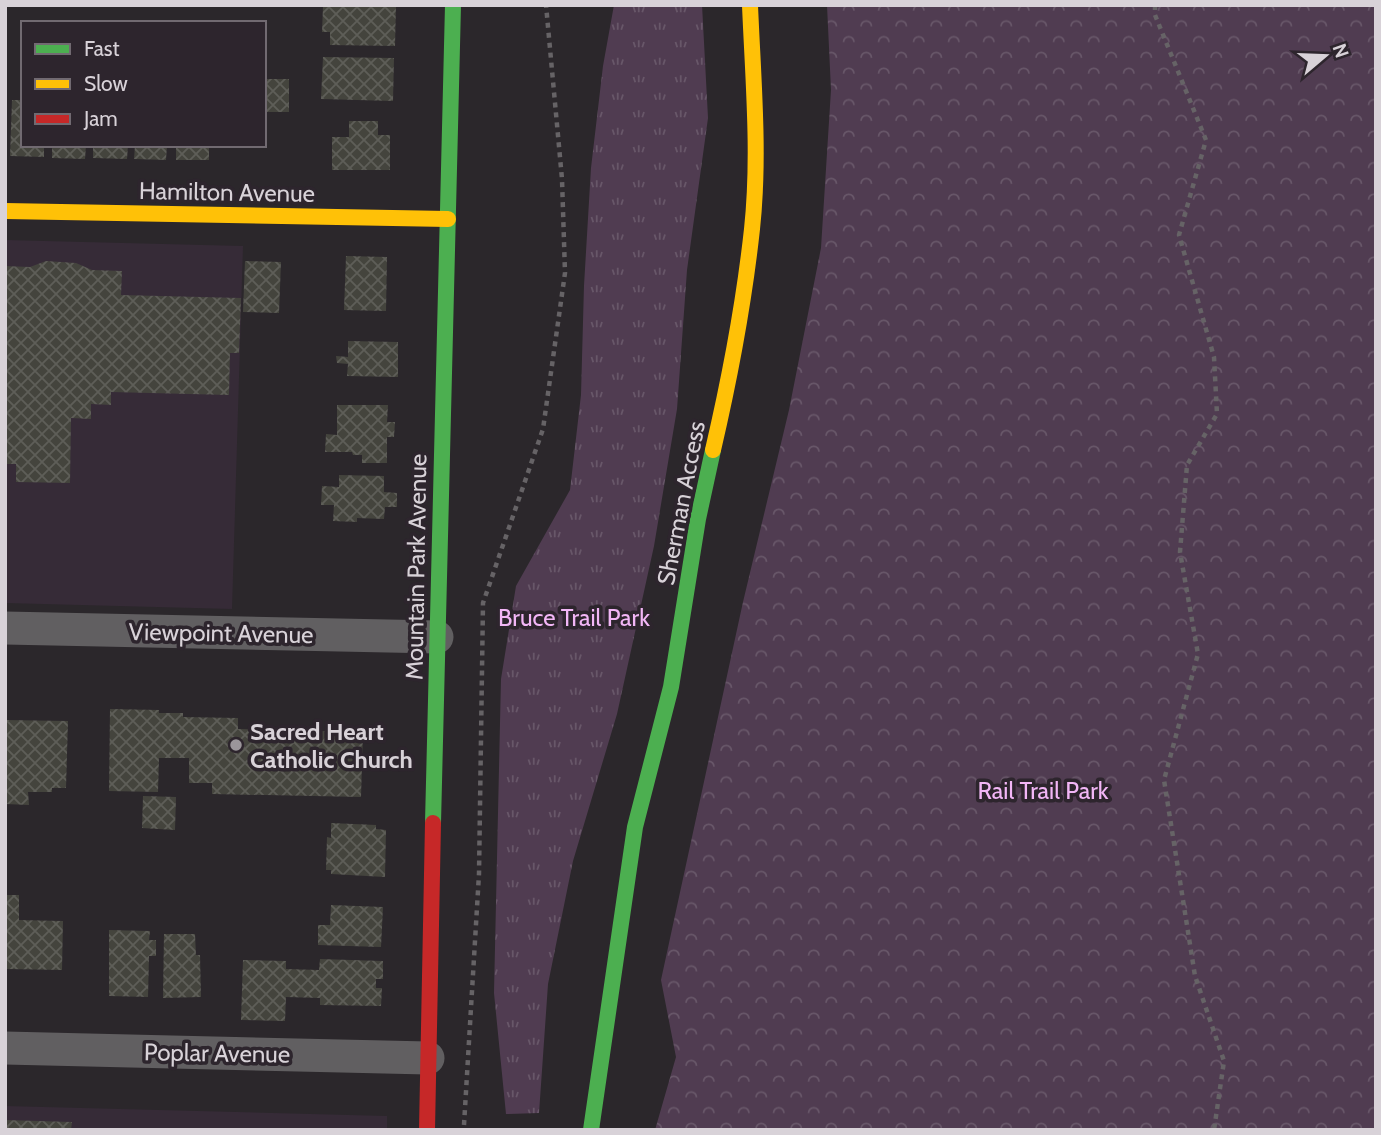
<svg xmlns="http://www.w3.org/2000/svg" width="1381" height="1135" font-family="Cabin,sans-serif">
<defs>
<pattern id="forest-crowns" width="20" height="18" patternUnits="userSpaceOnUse" patternTransform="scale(1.75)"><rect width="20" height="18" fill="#503c51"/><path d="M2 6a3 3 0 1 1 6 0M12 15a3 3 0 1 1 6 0" fill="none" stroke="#685769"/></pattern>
<pattern id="park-tufts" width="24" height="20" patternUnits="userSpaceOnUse" patternTransform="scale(1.75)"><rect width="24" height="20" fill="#503c51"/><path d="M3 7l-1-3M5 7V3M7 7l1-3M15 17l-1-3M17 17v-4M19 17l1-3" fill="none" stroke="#685769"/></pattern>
<pattern id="building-cross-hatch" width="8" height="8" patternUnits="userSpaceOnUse" patternTransform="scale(1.75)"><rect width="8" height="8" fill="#44443d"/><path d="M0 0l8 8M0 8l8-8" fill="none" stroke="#5e5e58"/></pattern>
</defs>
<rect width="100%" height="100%" fill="#2b272b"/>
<!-- built -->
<g fill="#362b37">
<path d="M 5,240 L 243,246 L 232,609 L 5,603 Z"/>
<path d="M 5,1106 L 387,1116 L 387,1130 L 5,1130 Z"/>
</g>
<!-- forest -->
<path fill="url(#forest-crowns)" d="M 827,5 L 1376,5 L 1376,1130 L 655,1130 L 676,1057 L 661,980 L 743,602 L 789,410 L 821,248 L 831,90 Z"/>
<!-- park -->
<path fill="url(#park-tufts)" d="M 614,5 L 702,5 L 708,118 L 687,270 L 677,409 L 654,546 L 617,714 L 573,861 L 548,984 L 539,1113 L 506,1114 L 494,993 L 501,679 L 516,586 L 570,490 L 581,395 L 584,286 L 591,168 L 603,66 Z"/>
<!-- building -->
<g fill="url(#building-cross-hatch)">
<path d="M 396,5 L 395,46 L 330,45 L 330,32 L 322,32 L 323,6 Z"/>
<path d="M 323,57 L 394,58 L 393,101 L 321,99 Z"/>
<rect x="264" y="79" width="25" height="33"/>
<path d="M 12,100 L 23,100 L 23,145 L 44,145 L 44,157 L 10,156 Z"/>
<path d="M 349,121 L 378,121 L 378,135 L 390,135 L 390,170 L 332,170 L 332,137 L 349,137 Z"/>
<path d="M 52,145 L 86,145 L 85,159 L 52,158 Z"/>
<path d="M 93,145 L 128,145 L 127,159 L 93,158 Z"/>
<path d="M 135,145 L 167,145 L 166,160 L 134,159 Z"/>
<rect x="176" y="145" width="33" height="15"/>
<path d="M 346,256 L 387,257 L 386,311 L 344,310 Z"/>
<path d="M 46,261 L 76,263 L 92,270 L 122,271 L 121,295 L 241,298 L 239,353 L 230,353 L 229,395 L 111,392 L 111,405 L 91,404 L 91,419 L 71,418 L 70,483 L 16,482 L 16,464 L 5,464 L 5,266 L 30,267 Z"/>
<path d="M 245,261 L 281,262 L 279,313 L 243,312 Z"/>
<path d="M 348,341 L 398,342 L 398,377 L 347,376 L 348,364 L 337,363 L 336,356 L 348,357 Z"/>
<path d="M 337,405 L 388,405 L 387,422 L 395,422 L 394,437 L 387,437 L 387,463 L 362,463 L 362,455 L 353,455 L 352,452 L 325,452 L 326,434 L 337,435 Z"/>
<path d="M 339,475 L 384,476 L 384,492 L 397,493 L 397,507 L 385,507 L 384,519 L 357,518 L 357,522 L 333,521 L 334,505 L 321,505 L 322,486 L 339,487 Z"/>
<path d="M 110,709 L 159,710 L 159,713 L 183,713 L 183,717 L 238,718 L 238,729 L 363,732 L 361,797 L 212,794 L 212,783 L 189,783 L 189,758 L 159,758 L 158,792 L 109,791 Z"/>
<path d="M 5,720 L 68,721 L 66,788 L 52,788 L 52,792 L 28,792 L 29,805 L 5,804 Z"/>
<path d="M 143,796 L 176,797 L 175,830 L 142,828 Z"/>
<path d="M 331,823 L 376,825 L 376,829 L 386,830 L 385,877 L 331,874 L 331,870 L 326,870 L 327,837 L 331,838 Z"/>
<path d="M 5,895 L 19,895 L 19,920 L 63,921 L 62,970 L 5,969 Z"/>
<path d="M 331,905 L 383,907 L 381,947 L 318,945 L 318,925 L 330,925 Z"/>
<path d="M 109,930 L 150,931 L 149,940 L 156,940 L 156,956 L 149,956 L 148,997 L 109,996 Z"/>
<path d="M 164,934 L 195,934 L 196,955 L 200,955 L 201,997 L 163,998 Z"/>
<path d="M 320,959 L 383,961 L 383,979 L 376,979 L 376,988 L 382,988 L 381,1006 L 320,1005 L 320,998 L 286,997 L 285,1021 L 241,1020 L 243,960 L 286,961 L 286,969 L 319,970 Z"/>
<path d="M 5,1120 L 72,1122 L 71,1130 L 5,1130 Z"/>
</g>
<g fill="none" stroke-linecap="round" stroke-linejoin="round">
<!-- path -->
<g stroke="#666366" stroke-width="4.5" stroke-dasharray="5 5" stroke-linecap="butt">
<path d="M 1155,5 L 1155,15 L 1206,140 L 1179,235 L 1214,357 L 1217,414 L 1187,465 L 1180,552 L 1198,654 L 1164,780 L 1195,976 L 1224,1061 L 1214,1130"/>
<path d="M 464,1125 L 479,874 L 483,603 L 543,429 L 565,273 L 562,179 L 546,5"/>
</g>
<!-- street -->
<g stroke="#615f61" stroke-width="33">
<path d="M 5,628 L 437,637"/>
<path d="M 5,1048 L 428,1058"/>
</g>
<!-- fast -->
<g stroke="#4caf50" stroke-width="16">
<path d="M 433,823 L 453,5"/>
<path d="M 591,1130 L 635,827 L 671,687 L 698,519 L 713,450"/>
</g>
<!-- slow -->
<g stroke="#ffc107" stroke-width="16">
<path d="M 5,211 L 448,219"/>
<path d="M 713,450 C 730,377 744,303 752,229 C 760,155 753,79 750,5"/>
</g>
<!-- jam -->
<path stroke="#c62828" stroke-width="16" d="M 427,1130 L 433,823"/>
</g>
<!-- markers -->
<circle fill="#9b969b" stroke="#2d252d" stroke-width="2.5" cx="236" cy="745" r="7"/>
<g text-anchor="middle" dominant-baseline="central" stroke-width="7" stroke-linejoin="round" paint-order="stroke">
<!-- street labels -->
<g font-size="24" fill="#d8d2d8" stroke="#2d252d">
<text transform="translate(227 192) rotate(1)">Hamilton Avenue</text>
<text transform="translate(681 503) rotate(-79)">Sherman Access</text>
<text transform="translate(416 567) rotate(-89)">Mountain Park Avenue</text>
<text transform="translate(221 633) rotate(1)">Viewpoint Avenue</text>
<text transform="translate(217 1053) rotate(1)">Poplar Avenue</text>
</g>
<!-- park labels -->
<g font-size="24" fill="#f2b6f6" stroke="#2d252d">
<text x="574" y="617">Bruce Trail Park</text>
<text x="1043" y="790">Rail Trail Park</text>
</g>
<!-- poi labels -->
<g font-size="24" font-weight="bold" fill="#d8d2d8" stroke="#2d252d" text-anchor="start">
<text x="250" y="731">Sacred Heart<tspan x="250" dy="28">Catholic Church</tspan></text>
</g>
</g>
<!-- border -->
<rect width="1381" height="1135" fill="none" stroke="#d8d2d8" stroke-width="14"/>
<!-- legend -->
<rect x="21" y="21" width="245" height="126" fill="#2d252d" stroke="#716a71" stroke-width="2"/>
<rect x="35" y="44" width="35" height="10" fill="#4caf50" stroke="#716a71" stroke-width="2"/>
<text x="84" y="56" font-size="21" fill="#d8d2d8">Fast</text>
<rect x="35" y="79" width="35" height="10" fill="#ffc107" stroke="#716a71" stroke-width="2"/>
<text x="84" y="91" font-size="21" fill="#d8d2d8">Slow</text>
<rect x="35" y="114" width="35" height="10" fill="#c62828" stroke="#716a71" stroke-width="2"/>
<text x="84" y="126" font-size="21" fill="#d8d2d8">Jam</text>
<!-- north arrow -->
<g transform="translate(1325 56) rotate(71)" stroke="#2d252d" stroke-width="5" paint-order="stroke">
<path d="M0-5L12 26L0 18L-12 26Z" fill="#d8d2d8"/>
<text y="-10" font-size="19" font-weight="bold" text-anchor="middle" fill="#d8d2d8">N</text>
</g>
</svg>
